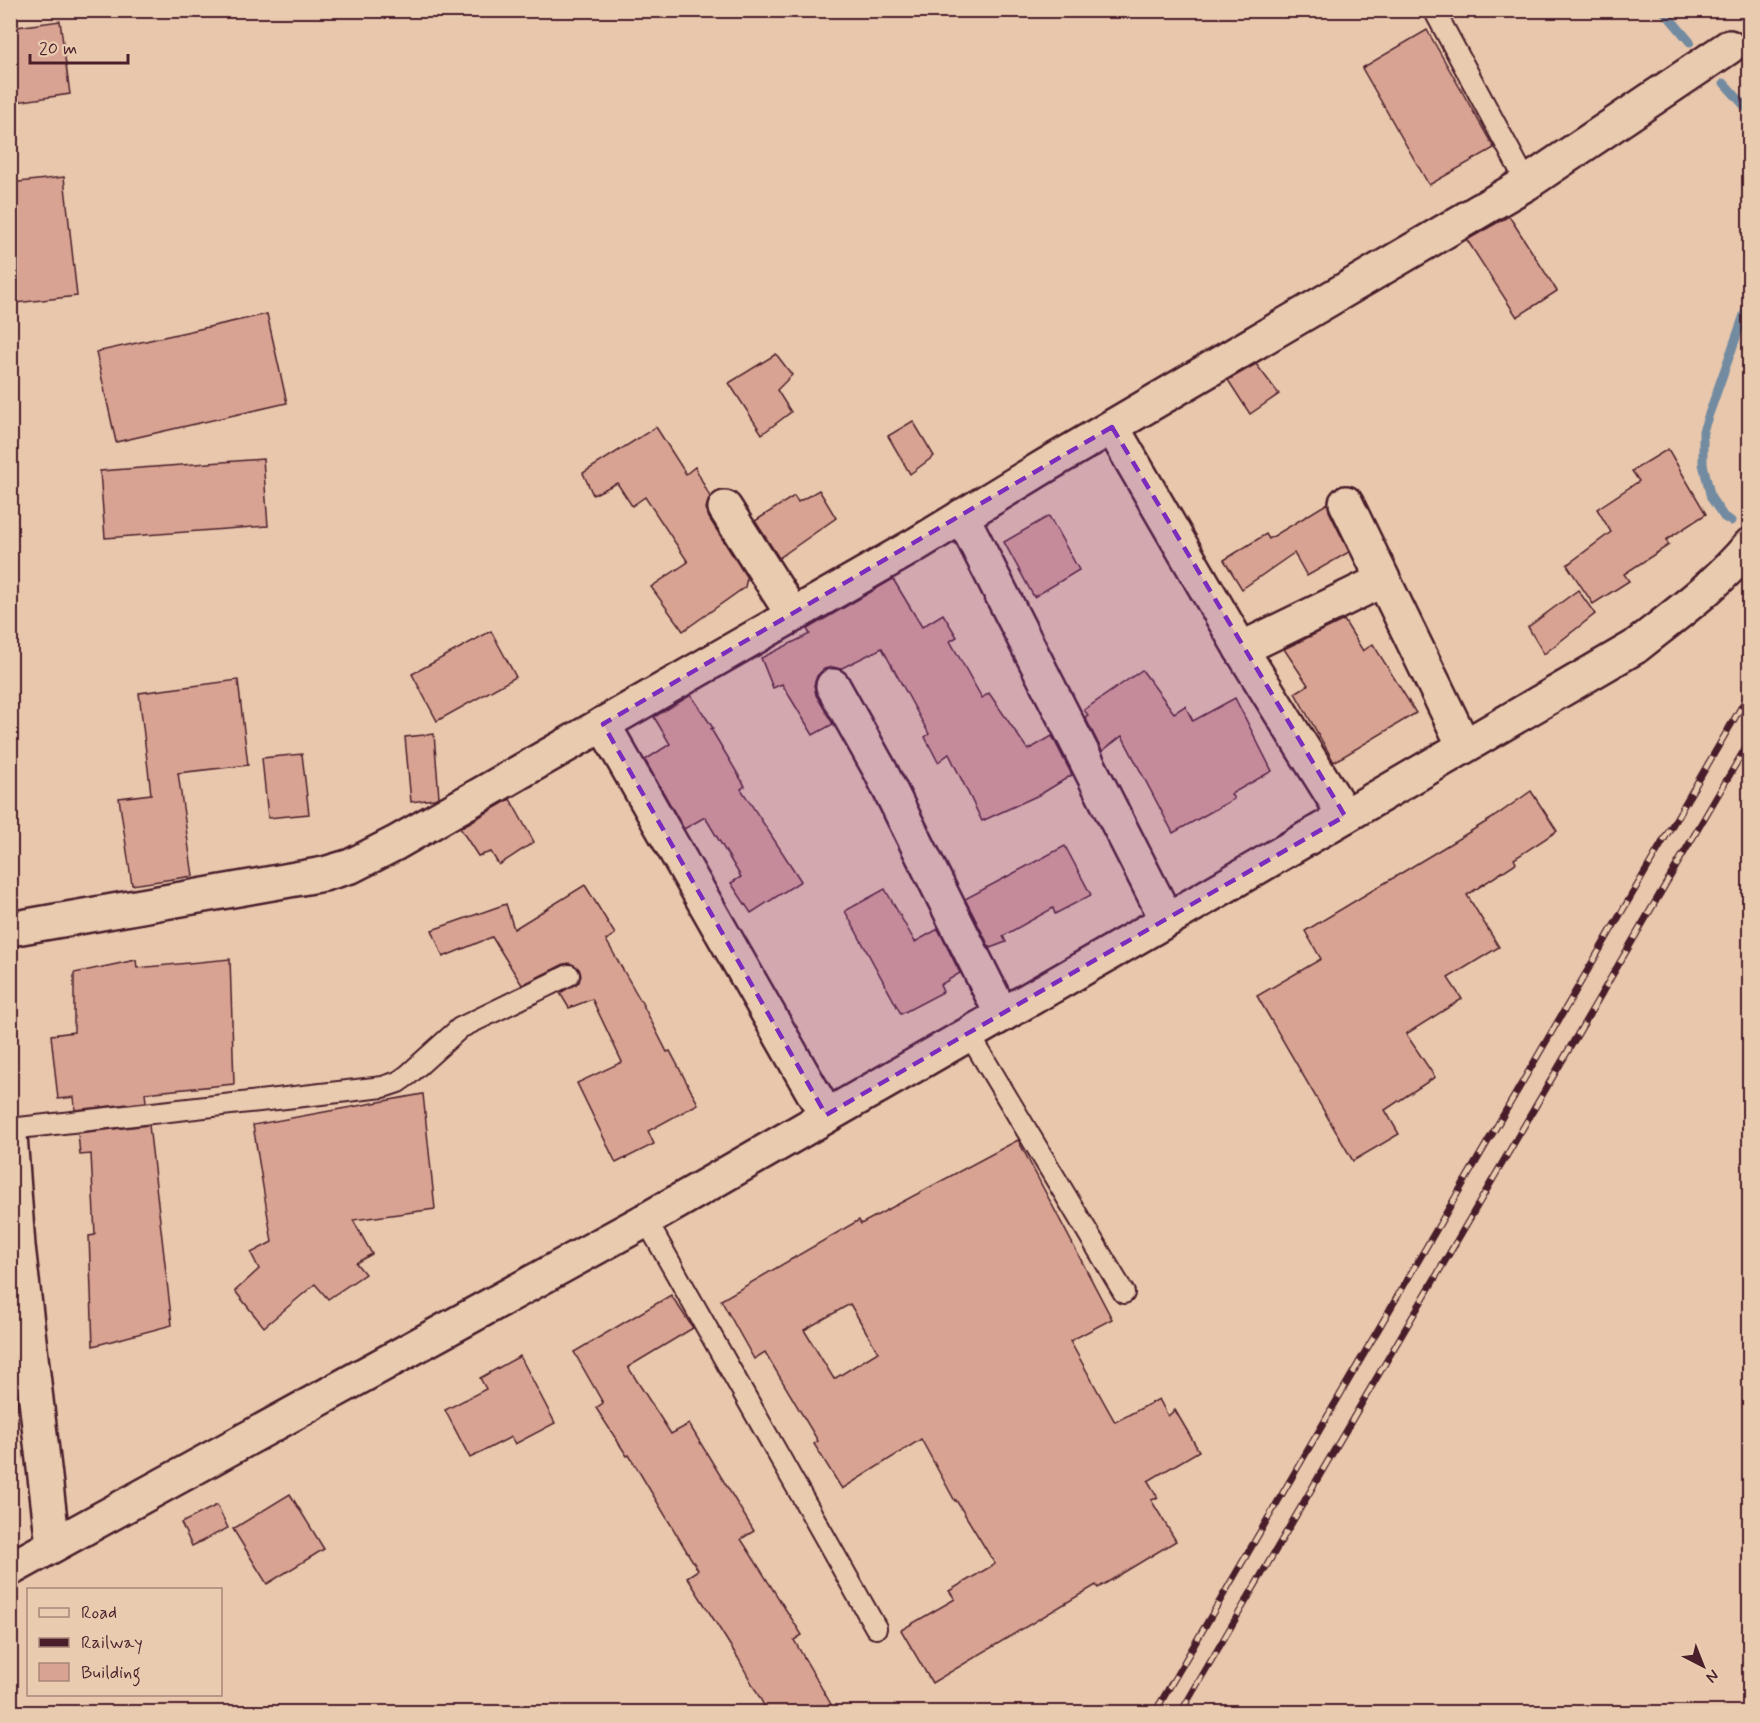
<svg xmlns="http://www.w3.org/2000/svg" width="1760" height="1723" font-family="Mynerve,sans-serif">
<rect width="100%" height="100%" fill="#e9c7ac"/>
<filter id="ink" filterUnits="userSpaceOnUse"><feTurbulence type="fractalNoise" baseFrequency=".0167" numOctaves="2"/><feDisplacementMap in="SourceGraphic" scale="12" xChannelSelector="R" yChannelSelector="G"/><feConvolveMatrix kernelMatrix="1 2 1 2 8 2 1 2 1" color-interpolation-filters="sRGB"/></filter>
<g filter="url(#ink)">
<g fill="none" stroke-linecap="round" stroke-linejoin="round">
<!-- stream -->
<g stroke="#738ba1" stroke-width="9">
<path d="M 1663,10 L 1690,42"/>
<path d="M 1724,83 L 1750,112"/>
<path d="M 1731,521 L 1724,517 L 1711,498 L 1703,464 L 1703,431 L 1750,298"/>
</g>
</g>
<!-- building -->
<g fill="#d8a392" stroke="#4a1f2b" stroke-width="1.5" fill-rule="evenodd">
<path d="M 60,21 L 70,94 L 10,103 L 10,28 Z"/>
<path d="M 1427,30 L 1494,148 L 1429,185 L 1362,68 Z"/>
<path d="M 64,177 L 77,296 L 16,303 L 10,250 L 10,183 Z"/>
<path d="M 1509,216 L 1557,291 L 1517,317 L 1467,240 Z"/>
<path d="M 267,314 L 287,403 L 116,442 L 96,352 Z"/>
<path d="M 776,354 L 792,375 L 777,390 L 791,412 L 762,434 L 729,383 Z"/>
<path d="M 1256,364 L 1279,394 L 1250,414 L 1228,380 Z"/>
<path d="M 913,421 L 934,456 L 910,474 L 888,436 Z"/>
<path d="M 656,427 L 686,474 L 695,467 L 710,497 L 706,508 L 709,518 L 747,578 L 745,587 L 683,631 L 651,587 L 688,562 L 645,497 L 632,506 L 617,483 L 593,495 L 583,473 Z"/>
<path d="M 1668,449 L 1706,514 L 1666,540 L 1669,545 L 1624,574 L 1629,581 L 1593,604 L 1567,565 L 1611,532 L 1597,509 L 1639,481 L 1632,471 Z"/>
<path d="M 263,459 L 268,526 L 105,538 L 100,471 Z"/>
<path d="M 819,490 L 836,518 L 779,558 L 755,521 L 794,496 L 798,502 Z"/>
<path d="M 1328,503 L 1329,511 L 1349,552 L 1307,576 L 1294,553 L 1242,589 L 1224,560 L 1266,534 L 1269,539 Z"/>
<path d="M 1049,516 L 1079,570 L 1034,597 L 1004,542 Z"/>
<path d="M 893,579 L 922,627 L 943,614 L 957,637 L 950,641 L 982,698 L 989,693 L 1028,750 L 1052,736 L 1072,775 L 1041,794 L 982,821 L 949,754 L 938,762 L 925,737 L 929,734 L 882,648 L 840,669 L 833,667 L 824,669 L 817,676 L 814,685 L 816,695 L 833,724 L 813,735 L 782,684 L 773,688 L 761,658 L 810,634 L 807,629 Z"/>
<path d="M 1578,590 L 1595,614 L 1544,654 L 1528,627 Z"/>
<path d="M 1344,620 L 1363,651 L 1373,644 L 1416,713 L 1334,762 L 1295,693 L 1308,685 L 1284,649 Z"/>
<path d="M 491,631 L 516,677 L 437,721 L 412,674 Z"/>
<path d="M 1142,670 L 1174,713 L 1185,706 L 1193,721 L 1235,698 L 1272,771 L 1231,794 L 1234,799 L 1173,833 L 1122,736 L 1102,751 L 1085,717 L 1088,715 L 1084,710 Z"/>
<path d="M 238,680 L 248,765 L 178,773 L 193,876 L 132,885 L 119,798 L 151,794 L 139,693 Z"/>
<path d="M 691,695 L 713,728 L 711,729 L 745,786 L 741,789 L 801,881 L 751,913 L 731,883 L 741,877 L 705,817 L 684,829 L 645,760 L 670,744 L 654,717 Z"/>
<path d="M 434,734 L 439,797 L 434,799 L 411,802 L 405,737 Z"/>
<path d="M 302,754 L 309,814 L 268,818 L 262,758 Z"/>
<path d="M 1531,791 L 1557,831 L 1514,859 L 1516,863 L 1467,895 L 1499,947 L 1448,978 L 1462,999 L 1406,1034 L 1435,1077 L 1385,1110 L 1399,1134 L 1353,1161 L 1257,996 L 1321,959 L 1305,931 L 1491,819 Z"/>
<path d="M 510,799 L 534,842 L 499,865 L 491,852 L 478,856 L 460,828 Z"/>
<path d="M 1065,846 L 1091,895 L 1055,914 L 1053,908 L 1003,936 L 1006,942 L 990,948 L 965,899 Z"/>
<path d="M 585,885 L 615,934 L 606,940 L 642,1003 L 667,1052 L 670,1051 L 698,1104 L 648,1131 L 654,1144 L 616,1163 L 577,1083 L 622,1062 L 592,999 L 569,1008 L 560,993 L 579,982 L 581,975 L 579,969 L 570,963 L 564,964 L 522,985 L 492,937 L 443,957 L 432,930 L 506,904 L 514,929 Z"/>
<path d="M 885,889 L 915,942 L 938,929 L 960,973 L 940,985 L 943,992 L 901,1014 L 845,911 Z"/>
<path d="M 230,959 L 234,1084 L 145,1093 L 146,1102 L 75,1110 L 74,1097 L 58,1099 L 51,1035 L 74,1032 L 74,973 L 136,960 L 137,968 Z"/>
<path d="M 423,1094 L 435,1209 L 353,1220 L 372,1254 L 356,1263 L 365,1274 L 328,1299 L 315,1284 L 264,1327 L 235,1291 L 259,1269 L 251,1253 L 272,1242 L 253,1125 Z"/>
<path d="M 149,1125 L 172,1325 L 93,1346 L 89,1236 L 95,1235 L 91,1154 L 80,1155 L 78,1133 Z"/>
<path d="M 1018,1140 L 1112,1319 L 1070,1341 L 1115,1422 L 1159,1399 L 1168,1416 L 1175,1410 L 1199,1451 L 1148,1481 L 1158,1498 L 1151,1500 L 1176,1541 L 1098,1588 L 1096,1585 L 932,1683 L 901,1630 L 955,1599 L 949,1591 L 995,1564 L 956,1500 L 955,1501 L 921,1439 L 842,1489 L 814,1444 L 818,1441 L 765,1352 L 754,1359 L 721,1300 L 859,1220 L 861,1224 ZM 850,1304 L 878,1352 L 834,1379 L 804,1330 Z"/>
<path d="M 671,1295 L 693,1328 L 628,1367 L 671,1434 L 689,1424 L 754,1531 L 741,1539 L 802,1635 L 794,1640 L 836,1713 L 768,1713 L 738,1658 L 687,1577 L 698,1570 L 629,1455 L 627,1456 L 596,1408 L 603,1403 L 574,1352 Z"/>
<path d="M 520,1356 L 555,1423 L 515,1444 L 511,1437 L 470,1458 L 445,1410 L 486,1389 L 480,1378 Z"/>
<path d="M 290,1494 L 324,1549 L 267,1584 L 233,1529 Z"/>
<path d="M 217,1505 L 228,1528 L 192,1546 L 181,1523 Z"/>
</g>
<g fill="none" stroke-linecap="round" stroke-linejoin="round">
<!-- lane casing -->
<g stroke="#4a1f2b" stroke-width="24">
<g id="lane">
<path d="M 1434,10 L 1527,183"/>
<path d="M 969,1034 L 1124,1293"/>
<path d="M 10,1129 L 383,1087 L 398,1082 L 408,1075 L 460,1028 L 569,975"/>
<path d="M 646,1220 L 876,1628"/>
</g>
</g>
<!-- street casing -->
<g stroke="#4a1f2b" stroke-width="38">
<g id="street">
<path d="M 1112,427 L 1241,649"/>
<path d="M 1346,503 L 1464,746"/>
<path d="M 725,508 L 793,615"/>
<path d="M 962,516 L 1167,920"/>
<path d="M 833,686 L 880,770 L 1002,1015"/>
<path d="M 603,724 L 826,1115"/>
<path d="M 1345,816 L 1241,649 L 1383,580"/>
<path d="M 10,929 L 324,874 L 351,866 L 396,843 L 917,544 L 1045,466 L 1527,183 L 1729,47"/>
<path d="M 10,1135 L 18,1246 L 53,1545"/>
</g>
</g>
<!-- secondary casing -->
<g stroke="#4a1f2b" stroke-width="38">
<path id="secondary" d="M 10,1569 L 646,1220 L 1167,920 L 1635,647 C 1675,615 1717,585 1750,545"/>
</g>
<!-- lane -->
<use href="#lane" stroke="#e9cbaf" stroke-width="20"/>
<!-- street -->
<use href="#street" stroke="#e9cbaf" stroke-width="33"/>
<!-- secondary -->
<use href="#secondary" stroke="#e9cbaf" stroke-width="33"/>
<!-- rail casing -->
<g stroke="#4a1f2b" stroke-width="7">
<g id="rail">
<path d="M 1155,1712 L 1750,692"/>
<path d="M 1181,1712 L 1750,740"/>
</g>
</g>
<!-- rail -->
<use href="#rail" stroke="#e9cbaf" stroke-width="4.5" stroke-dasharray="14" stroke-linecap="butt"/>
</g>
</g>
<!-- marked area -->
<path fill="#7b2cbf" fill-opacity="0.2" stroke="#7b2cbf" stroke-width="4.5" stroke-dasharray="12 8" stroke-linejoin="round" d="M 1112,427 L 1345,816 L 826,1115 L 603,724 Z"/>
<!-- margin -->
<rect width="1760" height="1723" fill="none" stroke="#e9cbaf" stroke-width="36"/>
<rect x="18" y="18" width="1724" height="1687" fill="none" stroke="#4a1f2b" stroke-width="2" filter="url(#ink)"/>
<!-- legend -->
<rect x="27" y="1588" width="195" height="108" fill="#e9cbaf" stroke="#a9867a" stroke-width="1.5"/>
<rect x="39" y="1608" width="30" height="9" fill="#e9cbaf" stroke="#a9867a" stroke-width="1.5"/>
<text x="81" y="1618" font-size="18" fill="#4a1f2b">Road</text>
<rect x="39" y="1638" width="30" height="9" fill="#4a1f2b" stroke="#a9867a" stroke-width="1.5"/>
<text x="81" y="1648" font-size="18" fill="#4a1f2b">Railway</text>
<rect x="39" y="1663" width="30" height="18" fill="#d8a392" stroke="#a9867a" stroke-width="1.5"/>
<text x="81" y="1678" font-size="18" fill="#4a1f2b">Building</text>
<!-- north arrow -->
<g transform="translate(1703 1666) rotate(138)" stroke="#e9cbaf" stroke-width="4.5" paint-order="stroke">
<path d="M0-4.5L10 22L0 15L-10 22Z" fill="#4a1f2b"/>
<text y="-9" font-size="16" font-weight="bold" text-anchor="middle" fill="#4a1f2b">N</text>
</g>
<!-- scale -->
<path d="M30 54v9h98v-9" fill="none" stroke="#4a1f2b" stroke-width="3"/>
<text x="39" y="54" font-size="18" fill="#4a1f2b" stroke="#e9cbaf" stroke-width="4.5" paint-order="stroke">20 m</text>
</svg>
